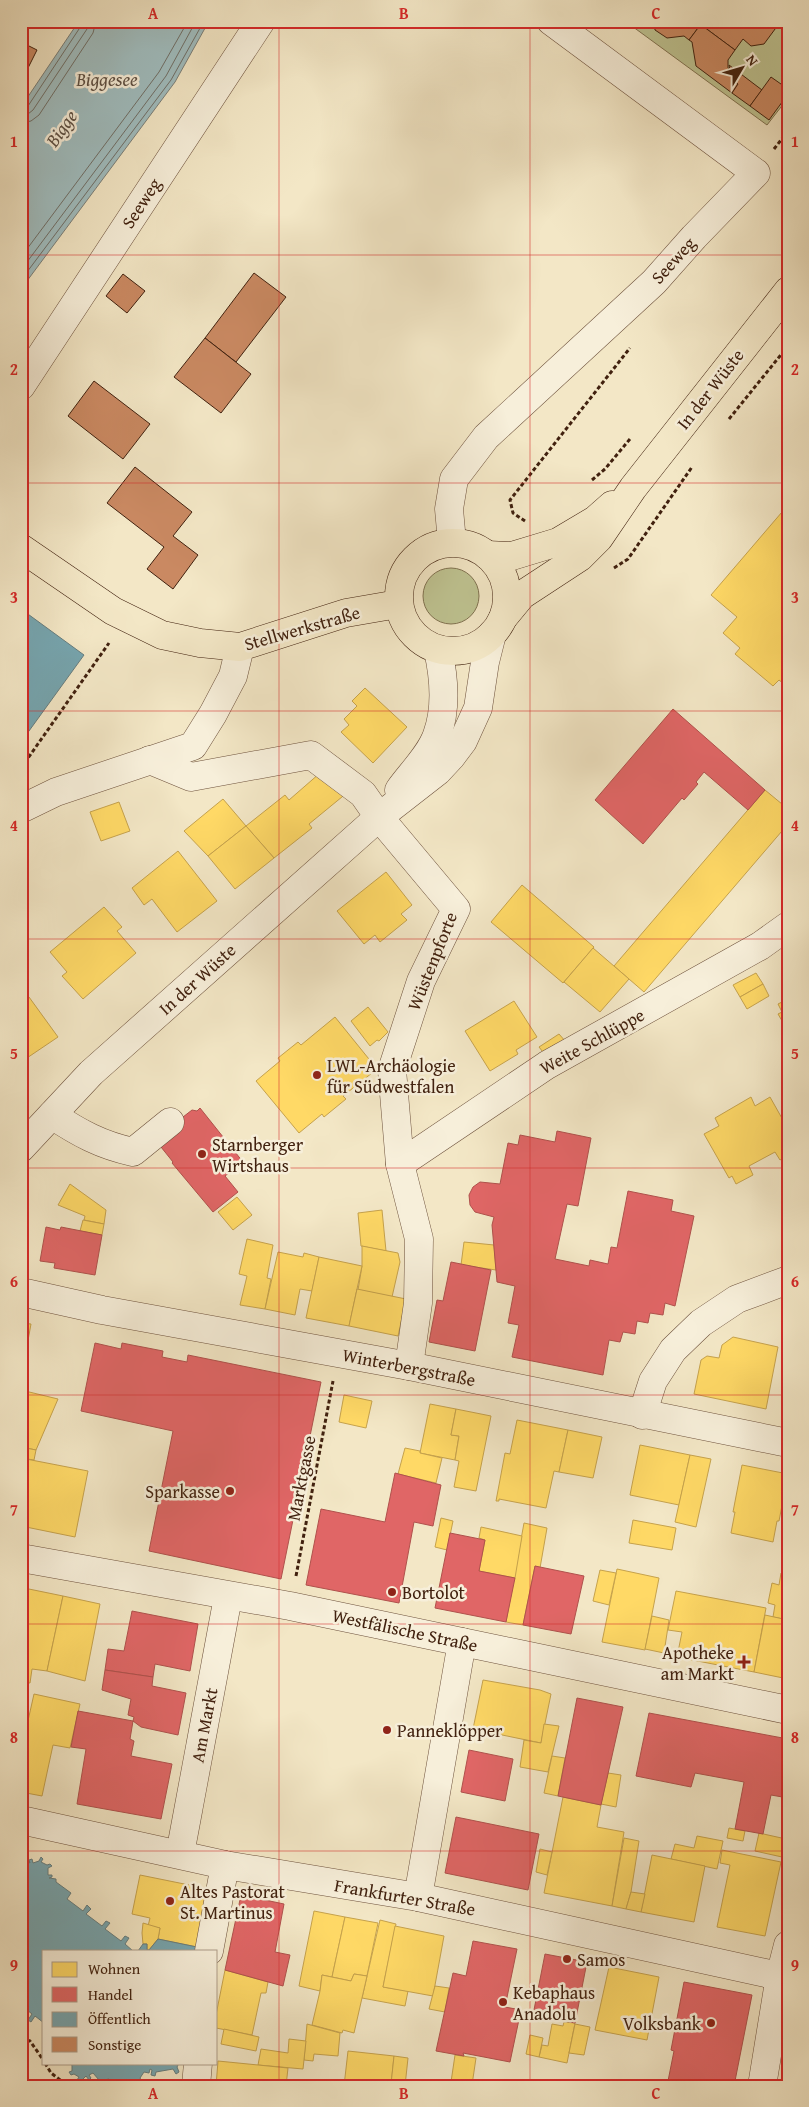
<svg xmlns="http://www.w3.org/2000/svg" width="809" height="2107" font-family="'Gentium Book Plus',serif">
<rect width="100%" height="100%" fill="#f3e7c6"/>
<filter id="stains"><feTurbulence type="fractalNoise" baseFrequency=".004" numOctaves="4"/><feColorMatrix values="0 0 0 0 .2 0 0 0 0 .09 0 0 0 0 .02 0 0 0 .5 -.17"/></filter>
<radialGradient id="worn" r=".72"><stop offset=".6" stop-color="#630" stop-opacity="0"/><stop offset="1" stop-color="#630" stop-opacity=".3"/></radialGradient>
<!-- green -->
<g fill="#bfc492" stroke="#807250">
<path d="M 625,21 L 788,21 L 788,98 L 767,125 Z"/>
<circle cx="451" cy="596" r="28"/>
</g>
<!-- water -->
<path fill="#a0bdbf" stroke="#7a7f79" d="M 79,21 L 209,21 L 175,82 L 21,289 L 21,107 Z"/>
<!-- homes -->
<g fill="#ffd966" stroke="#c6a24c">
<path d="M 788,505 L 788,687 L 779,680 L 773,686 L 735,654 L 740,648 L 723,633 L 737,617 L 711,595 Z"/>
<path d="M 365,688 L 407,727 L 373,763 L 341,732 L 349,725 L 344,719 L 357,706 L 352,701 Z"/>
<path d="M 320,773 L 348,792 L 309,824 L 312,828 L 274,858 L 246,826 L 285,795 L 289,800 Z"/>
<path d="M 765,790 L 788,809 L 788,824 L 644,992 L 614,966 Z"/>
<path d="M 223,799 L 246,826 L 208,856 L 184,831 Z"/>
<path d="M 119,802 L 130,831 L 101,841 L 90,812 Z"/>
<path d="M 246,826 L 274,858 L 235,889 L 208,856 Z"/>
<path d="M 178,851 L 217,901 L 177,932 L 152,899 L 144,905 L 132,888 Z"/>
<path d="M 386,872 L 412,905 L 401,914 L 407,920 L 380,942 L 375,935 L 364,944 L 337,911 Z"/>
<path d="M 522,885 L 594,947 L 563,983 L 491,922 Z"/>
<path d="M 104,907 L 122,927 L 117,931 L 136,953 L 83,999 L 62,976 L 67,972 L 50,952 Z"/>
<path d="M 593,948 L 629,979 L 600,1012 L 564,982 Z"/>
<path d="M 756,973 L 763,984 L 740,997 L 733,985 Z"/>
<path d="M 763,984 L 769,996 L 747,1009 L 740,997 Z"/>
<path d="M 29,997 L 58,1037 L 21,1062 L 21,1002 Z"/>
<path d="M 788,999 L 788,1031 L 778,1014 L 782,1012 L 778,1004 Z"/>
<path d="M 514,1001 L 537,1037 L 516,1050 L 518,1054 L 490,1071 L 465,1031 Z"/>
<path d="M 368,1007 L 388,1032 L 379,1041 L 377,1040 L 370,1046 L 351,1021 Z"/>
<path d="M 335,1017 L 377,1069 L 343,1096 L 346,1099 L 324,1117 L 322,1114 L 299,1133 L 256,1081 L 280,1061 L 278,1058 L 298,1042 L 301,1045 Z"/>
<path d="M 559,1034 L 566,1042 L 546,1056 L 539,1047 Z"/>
<path d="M 751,1097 L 755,1106 L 770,1097 L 788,1129 L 788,1155 L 780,1160 L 775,1152 L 749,1166 L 753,1175 L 736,1184 L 732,1176 L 729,1178 L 704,1134 L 719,1126 L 715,1118 Z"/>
<path d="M 70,1184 L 106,1210 L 104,1224 L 84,1220 L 85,1216 L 58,1205 Z"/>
<path d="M 237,1197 L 252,1215 L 233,1230 L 218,1212 Z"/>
<path d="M 382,1210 L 386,1251 L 361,1246 L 358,1213 Z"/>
<path d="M 83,1220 L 104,1224 L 102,1235 L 80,1231 Z"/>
<path d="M 247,1239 L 273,1245 L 267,1278 L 271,1279 L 265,1309 L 240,1305 L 247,1276 L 239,1274 Z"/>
<path d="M 464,1242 L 494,1245 L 496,1270 L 461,1265 Z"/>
<path d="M 362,1246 L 398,1253 L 400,1262 L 392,1297 L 358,1290 L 362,1266 Z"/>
<path d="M 278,1252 L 303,1257 L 304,1253 L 319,1257 L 312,1291 L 300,1289 L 295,1315 L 265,1309 Z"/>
<path d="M 319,1257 L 362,1266 L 349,1326 L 306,1318 Z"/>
<path d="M 357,1289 L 406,1299 L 398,1336 L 349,1326 Z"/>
<path d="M 21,1323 L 31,1324 L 21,1379 Z"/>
<path d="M 733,1337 L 778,1347 L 766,1409 L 694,1394 L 701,1360 L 707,1356 L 719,1358 L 722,1345 Z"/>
<path d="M 21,1390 L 58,1399 L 36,1450 L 21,1447 Z"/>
<path d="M 344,1395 L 372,1401 L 366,1428 L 339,1422 Z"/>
<path d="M 430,1404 L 456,1409 L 451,1435 L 459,1436 L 455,1460 L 420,1453 Z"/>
<path d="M 456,1409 L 491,1416 L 476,1491 L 454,1487 L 459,1461 L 455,1460 L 459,1436 L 451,1435 Z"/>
<path d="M 517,1420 L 568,1430 L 559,1472 L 554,1471 L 546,1508 L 499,1499 L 499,1501 L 496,1501 L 505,1453 L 510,1454 Z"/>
<path d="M 568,1430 L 602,1437 L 593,1478 L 559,1472 Z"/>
<path d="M 640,1445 L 690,1455 L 679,1505 L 630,1495 Z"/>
<path d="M 21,1447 L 36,1450 L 34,1460 L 21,1458 Z"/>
<path d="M 405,1448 L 420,1451 L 420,1453 L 442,1458 L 436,1483 L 398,1474 Z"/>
<path d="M 690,1455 L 711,1459 L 696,1527 L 675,1522 Z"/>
<path d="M 21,1458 L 88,1471 L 75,1537 L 21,1526 Z"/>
<path d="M 742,1465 L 788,1474 L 779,1521 L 777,1521 L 773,1542 L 731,1533 L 735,1512 L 733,1512 Z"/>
<path d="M 441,1518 L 453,1521 L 447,1550 L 435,1547 Z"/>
<path d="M 633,1520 L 676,1528 L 672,1550 L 629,1543 Z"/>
<path d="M 524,1523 L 547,1528 L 540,1568 L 535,1566 L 523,1625 L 506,1622 Z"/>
<path d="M 481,1527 L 522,1536 L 515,1578 L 479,1571 L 485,1540 L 479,1538 Z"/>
<path d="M 617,1569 L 659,1578 L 645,1650 L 602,1642 Z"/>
<path d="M 600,1570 L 616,1573 L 609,1605 L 593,1601 Z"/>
<path d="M 781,1573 L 788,1575 L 788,1620 L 773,1617 L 775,1605 L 768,1603 L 772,1583 L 779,1585 Z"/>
<path d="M 24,1588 L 63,1596 L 47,1671 L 32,1669 L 30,1683 L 21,1682 L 21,1600 Z"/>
<path d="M 676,1591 L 766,1608 L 754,1672 L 677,1657 L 682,1632 L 668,1630 Z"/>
<path d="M 63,1596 L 100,1604 L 85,1681 L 47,1671 Z"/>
<path d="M 765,1615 L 788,1620 L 788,1679 L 754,1672 Z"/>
<path d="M 652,1616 L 669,1620 L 664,1653 L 645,1649 Z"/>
<path d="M 483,1680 L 540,1690 L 551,1694 L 541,1743 L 473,1729 Z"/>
<path d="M 34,1694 L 80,1704 L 70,1748 L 53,1745 L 42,1796 L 21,1792 L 21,1733 L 25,1734 Z"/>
<path d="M 544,1724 L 559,1726 L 548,1772 L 520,1767 L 524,1740 L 541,1743 Z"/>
<path d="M 552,1756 L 565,1758 L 558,1796 L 544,1793 Z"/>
<path d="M 608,1773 L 621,1775 L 616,1807 L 601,1804 Z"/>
<path d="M 563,1797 L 601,1805 L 597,1827 L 624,1832 L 612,1906 L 544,1893 Z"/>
<path d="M 729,1828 L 745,1831 L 743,1841 L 727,1838 Z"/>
<path d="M 759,1833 L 786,1839 L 782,1857 L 755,1851 Z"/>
<path d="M 697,1836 L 723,1841 L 717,1869 L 671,1859 L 675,1844 L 694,1848 Z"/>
<path d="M 624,1838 L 639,1841 L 631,1892 L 626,1909 L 612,1906 Z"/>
<path d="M 540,1849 L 552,1852 L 547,1875 L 536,1872 Z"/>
<path d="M 722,1850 L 781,1862 L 765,1936 L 717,1927 L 730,1865 L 720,1863 Z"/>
<path d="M 652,1855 L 705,1866 L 694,1922 L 641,1912 Z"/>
<path d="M 140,1875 L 209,1889 L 197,1947 L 158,1939 L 160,1928 L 148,1926 L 150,1918 L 132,1914 Z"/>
<path d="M 631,1892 L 645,1894 L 641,1912 L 626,1909 Z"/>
<path d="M 314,1911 L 345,1917 L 332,1977 L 322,1975 L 320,1991 L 299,1986 Z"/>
<path d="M 345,1917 L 378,1923 L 367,1976 L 354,1974 L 351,1981 L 332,1977 Z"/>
<path d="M 380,1920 L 396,1924 L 383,1987 L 408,1991 L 405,2006 L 362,1998 Z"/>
<path d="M 143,1923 L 160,1928 L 158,1939 L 149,1950 L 147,1950 L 147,1944 L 143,1944 L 142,1933 Z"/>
<path d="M 395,1926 L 444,1936 L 433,1996 L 383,1987 Z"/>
<path d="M 609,1967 L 659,1977 L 647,2040 L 595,2030 Z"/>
<path d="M 225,1970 L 268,1982 L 266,1993 L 261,1993 L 252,2035 L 216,2028 L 216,2015 Z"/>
<path d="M 354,1974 L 367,1976 L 354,2033 L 343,2030 L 342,2033 L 312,2025 L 320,1991 L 322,1975 L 351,1981 Z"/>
<path d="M 435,1986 L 449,1988 L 445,2012 L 429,2009 Z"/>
<path d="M 564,2022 L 575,2023 L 567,2063 L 539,2057 L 542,2045 L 548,2046 L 552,2024 L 563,2026 Z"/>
<path d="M 307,2024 L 340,2033 L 338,2056 L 314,2054 L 313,2061 L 304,2060 Z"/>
<path d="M 575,2024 L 590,2027 L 584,2055 L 569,2053 Z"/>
<path d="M 224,2029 L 259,2037 L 256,2051 L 221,2044 Z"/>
<path d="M 530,2035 L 543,2038 L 539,2057 L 526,2054 Z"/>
<path d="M 289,2039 L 306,2041 L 303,2069 L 258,2065 L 261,2049 L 288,2053 Z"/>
<path d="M 348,2051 L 394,2056 L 391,2086 L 344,2086 Z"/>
<path d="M 455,2055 L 476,2058 L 472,2085 L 451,2082 Z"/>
<path d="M 394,2056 L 408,2058 L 405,2086 L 391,2084 Z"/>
<path d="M 218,2061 L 288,2068 L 286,2086 L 216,2086 Z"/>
</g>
<!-- shops -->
<g fill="#e06666" stroke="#b0514c">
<path d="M 673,709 L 765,790 L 748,810 L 704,772 L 696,782 L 698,784 L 684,800 L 682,798 L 643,844 L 595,800 Z"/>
<path d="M 200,1108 L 243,1162 L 225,1176 L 238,1192 L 213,1212 L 172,1163 L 173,1162 L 161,1147 L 183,1122 L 183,1117 L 192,1110 L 197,1111 Z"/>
<path d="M 557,1131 L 591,1138 L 578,1206 L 567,1204 L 555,1259 L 589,1266 L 590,1260 L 608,1264 L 611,1247 L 617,1248 L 628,1191 L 673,1200 L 671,1211 L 694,1216 L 675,1306 L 665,1303 L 663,1315 L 650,1313 L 648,1323 L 637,1321 L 635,1334 L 623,1332 L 620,1342 L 609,1340 L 603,1375 L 512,1357 L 519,1325 L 508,1323 L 515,1286 L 497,1282 L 492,1225 L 494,1217 L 475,1212 L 470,1205 L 469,1195 L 473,1187 L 480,1182 L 500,1184 L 508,1143 L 518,1145 L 520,1135 L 555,1142 Z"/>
<path d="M 46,1227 L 60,1230 L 61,1227 L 102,1235 L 95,1275 L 54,1268 L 55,1263 L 40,1261 Z"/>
<path d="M 451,1262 L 491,1270 L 475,1351 L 429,1342 L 437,1300 L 443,1301 Z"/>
<path d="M 95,1343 L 121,1349 L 122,1343 L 163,1351 L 162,1357 L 187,1362 L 188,1355 L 321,1382 L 281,1579 L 149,1551 L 173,1431 L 81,1411 Z"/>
<path d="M 395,1473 L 441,1485 L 433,1526 L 414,1522 L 399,1603 L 306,1585 L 321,1509 L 385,1522 Z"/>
<path d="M 450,1533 L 485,1540 L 479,1571 L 515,1578 L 506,1622 L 435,1608 Z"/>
<path d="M 535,1566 L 584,1576 L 571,1634 L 523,1625 Z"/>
<path d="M 132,1611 L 198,1624 L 190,1671 L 155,1664 L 153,1677 L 105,1670 L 108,1649 L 124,1651 Z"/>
<path d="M 105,1670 L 153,1677 L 152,1686 L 186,1693 L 178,1735 L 141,1727 L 133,1721 L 134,1717 L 128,1715 L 131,1699 L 102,1690 Z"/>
<path d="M 577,1698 L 623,1707 L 601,1805 L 558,1796 Z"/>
<path d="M 78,1711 L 133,1721 L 130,1739 L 134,1741 L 131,1756 L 172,1764 L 161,1819 L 77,1804 L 86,1749 L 71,1747 Z"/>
<path d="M 649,1713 L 788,1739 L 788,1798 L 771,1795 L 763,1834 L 735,1829 L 744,1782 L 695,1773 L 691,1787 L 636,1776 Z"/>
<path d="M 469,1750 L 513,1759 L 505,1801 L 461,1792 Z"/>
<path d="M 456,1817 L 539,1834 L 528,1890 L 445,1873 Z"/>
<path d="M 241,1895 L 284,1904 L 275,1952 L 290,1955 L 283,1986 L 225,1970 Z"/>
<path d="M 473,1941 L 517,1949 L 505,2007 L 521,2010 L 510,2062 L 463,2053 L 464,2056 L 436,2051 L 453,1973 L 466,1976 Z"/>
<path d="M 545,1954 L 587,1962 L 575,2023 L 533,2015 Z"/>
<path d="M 684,1982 L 752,1995 L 734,2086 L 667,2086 L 674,2051 L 671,2050 Z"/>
</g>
<!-- public -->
<g fill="#76a5af" stroke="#667d7f">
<path d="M 21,609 L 84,655 L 21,742 Z"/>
<path d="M 22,1857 L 27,1857 L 27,1861 L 30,1863 L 29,1860 L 32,1859 L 33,1863 L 39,1861 L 41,1857 L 43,1859 L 41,1862 L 47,1865 L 50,1864 L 52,1866 L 48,1868 L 48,1875 L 52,1875 L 52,1877 L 49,1878 L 56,1879 L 56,1882 L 71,1893 L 67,1899 L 83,1911 L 87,1905 L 91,1909 L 86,1914 L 102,1926 L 106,1921 L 110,1923 L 105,1929 L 121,1941 L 125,1936 L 129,1938 L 125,1944 L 133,1951 L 44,1951 L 44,2023 L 35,2016 L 31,2022 L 28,2020 L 32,2014 L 21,2005 Z"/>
<path d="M 158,1939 L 197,1947 L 197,1951 L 138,1951 L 143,1944 L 147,1944 L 147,1950 L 149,1950 Z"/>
<path d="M 69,2063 L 179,2063 L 177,2067 L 179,2072 L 176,2074 L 173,2069 L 156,2072 L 155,2076 L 151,2075 L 152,2070 L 150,2069 L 149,2073 L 144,2072 L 140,2078 L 142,2082 L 138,2084 L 137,2080 L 129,2081 L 127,2085 L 116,2086 L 109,2079 L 104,2080 L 105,2086 L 100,2086 L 99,2080 L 93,2073 L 89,2075 L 91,2078 L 89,2080 L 86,2076 L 80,2082 L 77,2080 L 79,2077 L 74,2074 L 71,2075 L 69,2072 L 72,2071 L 72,2065 Z"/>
</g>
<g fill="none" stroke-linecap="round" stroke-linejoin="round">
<!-- shore -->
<g stroke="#706f67" stroke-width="1">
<path d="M 21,109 L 28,106 L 81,26 L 82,21"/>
<path d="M 21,115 L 28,114 L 33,110 L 87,29 L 89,21"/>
<path d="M 21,123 L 31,121 L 39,115 L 93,33 L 96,21"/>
<path d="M 21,257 L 159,72 L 188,21"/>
<path d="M 21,270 L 166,76 L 196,21"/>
<path d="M 21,280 L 171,80 L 204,21"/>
</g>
</g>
<!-- building -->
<g fill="#ca8962" stroke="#41210f">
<path d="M 654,21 L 781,21 L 764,44 L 751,46 L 743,39 L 735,50 L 704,27 L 698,28 L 689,40 L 684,36 L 667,38 L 655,30 Z"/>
<path d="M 704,27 L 735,50 L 728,60 L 728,68 L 732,71 L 732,80 L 738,84 L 732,93 L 696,66 L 692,42 L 689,40 L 698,28 Z"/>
<path d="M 21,42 L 37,50 L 21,82 Z"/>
<path d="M 729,65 L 762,90 L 750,106 L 732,93 L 738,84 L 732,80 Z"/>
<path d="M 771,77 L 788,89 L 788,94 L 769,120 L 750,106 Z"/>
<path d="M 254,273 L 286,297 L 236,362 L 205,338 Z"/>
<path d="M 123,274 L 145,291 L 127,313 L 106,296 Z"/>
<path d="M 205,338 L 251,374 L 221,413 L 174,377 Z"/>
<path d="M 94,381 L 150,424 L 123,459 L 68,416 Z"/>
<path d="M 135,467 L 192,512 L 173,536 L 198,555 L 173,589 L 147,569 L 164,547 L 107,503 Z"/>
</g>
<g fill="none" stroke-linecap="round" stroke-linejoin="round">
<!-- minor casing -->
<g stroke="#6e523d" stroke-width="29">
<g id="minor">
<path d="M 21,386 L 261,21"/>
<path d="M 452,542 L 449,509 L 454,479 L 486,437 L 654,282 L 694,237 L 756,173 L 551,21"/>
<path d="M 150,760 L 191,777 L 311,755 L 363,794 L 379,817 L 456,909 L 421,981 L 392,1070 L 400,1164 L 419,1239 L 418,1303 L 409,1366"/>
<path d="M 399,790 C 411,773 430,755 437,735 C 447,708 444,677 438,650"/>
<path d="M 21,809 L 56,792 L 193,746 L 213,714 L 233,676 L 240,647"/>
<path d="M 52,1115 C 79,1133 101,1145 133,1152 L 170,1122"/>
<path d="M 21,1148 L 91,1073 L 379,817 L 438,771 L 451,757 L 463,741 L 478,708 L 485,662 L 492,634"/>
<path d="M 400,1164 L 547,1065 L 760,946 L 788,926"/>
<path d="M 21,1292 L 102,1310 L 409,1366 L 788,1443"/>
<path d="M 642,1415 L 653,1381 L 673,1350 L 701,1323 L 737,1299 L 788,1280"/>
<path d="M 21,1558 L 290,1606 L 788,1710"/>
<path d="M 21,1820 L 225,1865 L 418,1897 L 788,1978"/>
<path d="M 180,1854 L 228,1597"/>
<path d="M 418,1897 L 462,1642"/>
<path d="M 209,1951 L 225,1865"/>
<path d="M 196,2086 L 198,2063"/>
<path d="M 762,2086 L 780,1976 L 788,1945"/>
</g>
</g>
<!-- major casing -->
<g stroke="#41210f" stroke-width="29">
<g id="major">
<circle cx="453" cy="597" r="54"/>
<path d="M 21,548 L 113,611 L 162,635 L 200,643 L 240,647 L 346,613 L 398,604"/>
<path d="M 487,555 L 512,556 L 558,542 L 595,520 L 612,505"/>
<path d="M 503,618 L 522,595 L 580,557 L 599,538 L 633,488 L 788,291"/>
</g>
</g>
<!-- path -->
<g stroke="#41210f" stroke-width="3" stroke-dasharray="4 2.5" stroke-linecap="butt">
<path d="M 774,149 L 788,131"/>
<path d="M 729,419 L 788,346"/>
<path d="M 592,480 L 605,469 L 630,439"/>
<path d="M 525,521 L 513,513 L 510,500 L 630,348"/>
<path d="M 614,568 L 628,559 L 692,467"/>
<path d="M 21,768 L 109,643"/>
<path d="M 21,1185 L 28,1178"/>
<path d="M 21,1192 L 27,1180"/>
<path d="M 296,1576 L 333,1381"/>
<path d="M 21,2038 L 30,2041 L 44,2061"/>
<path d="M 45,2063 L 51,2073 L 68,2086"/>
</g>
<!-- minor -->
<use href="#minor" stroke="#f7efda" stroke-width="28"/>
<!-- major -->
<use href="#major" stroke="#f3e7c6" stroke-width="28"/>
</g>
<!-- grid -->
<path fill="none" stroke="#d62828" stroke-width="1" stroke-opacity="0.55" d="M 279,21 L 279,2086M 530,21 L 530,2086M 21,255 L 788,255M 21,483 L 788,483M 21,711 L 788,711M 21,939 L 788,939M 21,1168 L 788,1168M 21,1395 L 788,1395M 21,1624 L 788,1624M 21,1851 L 788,1851"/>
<!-- markers -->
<g fill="#8f2418" stroke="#f7efda" stroke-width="2">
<circle cx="317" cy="1075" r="5"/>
<circle cx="202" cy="1154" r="5"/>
<circle cx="230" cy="1491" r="5"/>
<circle cx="392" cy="1592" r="5"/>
<path d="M741.5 1654.5h5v5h5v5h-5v5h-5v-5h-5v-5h5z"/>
<circle cx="387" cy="1730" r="5"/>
<circle cx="170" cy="1901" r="5"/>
<circle cx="567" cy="1959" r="5"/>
<circle cx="503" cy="2002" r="5"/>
<circle cx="711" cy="2023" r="5"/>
</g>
<g text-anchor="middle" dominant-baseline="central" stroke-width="5" stroke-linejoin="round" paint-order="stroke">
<!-- street labels -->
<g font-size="18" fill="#41210f" stroke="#f7efda">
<text transform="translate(141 203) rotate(-57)">Seeweg</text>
<text transform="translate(673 260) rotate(-48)">Seeweg</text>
<text transform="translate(710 389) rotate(-52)">In der Wüste</text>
<text transform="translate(302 628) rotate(-16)">Stellwerkstraße</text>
<text transform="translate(432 961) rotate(-68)">Wüstenpforte</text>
<text transform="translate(197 979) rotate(-42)">In der Wüste</text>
<text transform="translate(592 1041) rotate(-29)">Weite Schlüppe</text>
<text transform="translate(409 1367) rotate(11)">Winterbergstraße</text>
<text transform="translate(301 1478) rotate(-79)">Marktgasse</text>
<text transform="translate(405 1630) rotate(12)">Westfälische Straße</text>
<text transform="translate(204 1725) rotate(-79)">Am Markt</text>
<text transform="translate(405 1897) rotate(10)">Frankfurter Straße</text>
</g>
<!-- poi labels -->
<g font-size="18" fill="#41210f" stroke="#f7efda" text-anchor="start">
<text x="327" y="1065">LWL-Archäologie<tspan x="327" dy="21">für Südwestfalen</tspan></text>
<text x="212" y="1144">Starnberger<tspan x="212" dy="21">Wirtshaus</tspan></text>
<text x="220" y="1491" text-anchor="end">Sparkasse</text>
<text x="402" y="1592">Bortolot</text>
<text x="734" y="1652" text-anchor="end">Apotheke<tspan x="734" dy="21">am Markt</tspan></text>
<text x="397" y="1730">Panneklöpper</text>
<text x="180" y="1891">Altes Pastorat<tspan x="180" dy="21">St. Martinus</tspan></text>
<text x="577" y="1959">Samos</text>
<text x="513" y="1992">Kebaphaus<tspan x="513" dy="21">Anadolu</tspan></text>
<text x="701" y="2023" text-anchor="end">Volksbank</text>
</g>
<!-- water labels -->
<g font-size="19" font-style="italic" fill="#5e5044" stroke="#f7efda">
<text x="107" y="79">Biggesee</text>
<text transform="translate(61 128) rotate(-55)">Bigge</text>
</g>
</g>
<!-- margin -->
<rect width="809" height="2107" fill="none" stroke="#f3e7c6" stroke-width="55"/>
<!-- legend -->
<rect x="42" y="1950" width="175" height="115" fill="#f7efda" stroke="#ae9d89"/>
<rect x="52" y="1962" width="25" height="15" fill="#ffd966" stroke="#ae9d89"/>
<text x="88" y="1974" font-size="15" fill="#41210f">Wohnen</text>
<rect x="52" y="1987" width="25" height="15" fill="#e06666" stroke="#ae9d89"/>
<text x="88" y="2000" font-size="15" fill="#41210f">Handel</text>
<rect x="52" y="2012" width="25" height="15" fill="#76a5af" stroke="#ae9d89"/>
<text x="88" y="2024" font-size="15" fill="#41210f">Öffentlich</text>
<rect x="52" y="2037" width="25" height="15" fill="#ca8962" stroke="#ae9d89"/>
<text x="88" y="2050" font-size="15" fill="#41210f">Sonstige</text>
<!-- north arrow -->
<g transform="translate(742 68) rotate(52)" stroke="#f7efda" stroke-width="4" paint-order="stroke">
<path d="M0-4L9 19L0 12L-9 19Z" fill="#41210f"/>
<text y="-8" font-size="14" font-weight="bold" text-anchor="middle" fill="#41210f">N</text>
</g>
<rect x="28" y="28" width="754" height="2052" fill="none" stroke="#d62828" stroke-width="2"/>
<g font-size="16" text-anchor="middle" font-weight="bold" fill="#d62828">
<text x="153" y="19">A</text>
<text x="404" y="19">B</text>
<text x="656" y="19">C</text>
<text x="14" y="147">1</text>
<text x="795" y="147">1</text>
<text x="14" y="375">2</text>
<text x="795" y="375">2</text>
<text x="14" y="603">3</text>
<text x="795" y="603">3</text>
<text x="14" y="831">4</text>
<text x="795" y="831">4</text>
<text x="14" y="1059">5</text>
<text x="795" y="1059">5</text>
<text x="14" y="1287">6</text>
<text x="795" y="1287">6</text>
<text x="14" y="1515">7</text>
<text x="795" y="1515">7</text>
<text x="14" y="1743">8</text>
<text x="795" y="1743">8</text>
<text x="14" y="1971">9</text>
<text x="795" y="1971">9</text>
<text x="153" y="2099">A</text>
<text x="404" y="2099">B</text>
<text x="656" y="2099">C</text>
</g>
<rect width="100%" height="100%" filter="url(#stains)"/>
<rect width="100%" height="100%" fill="url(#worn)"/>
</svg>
